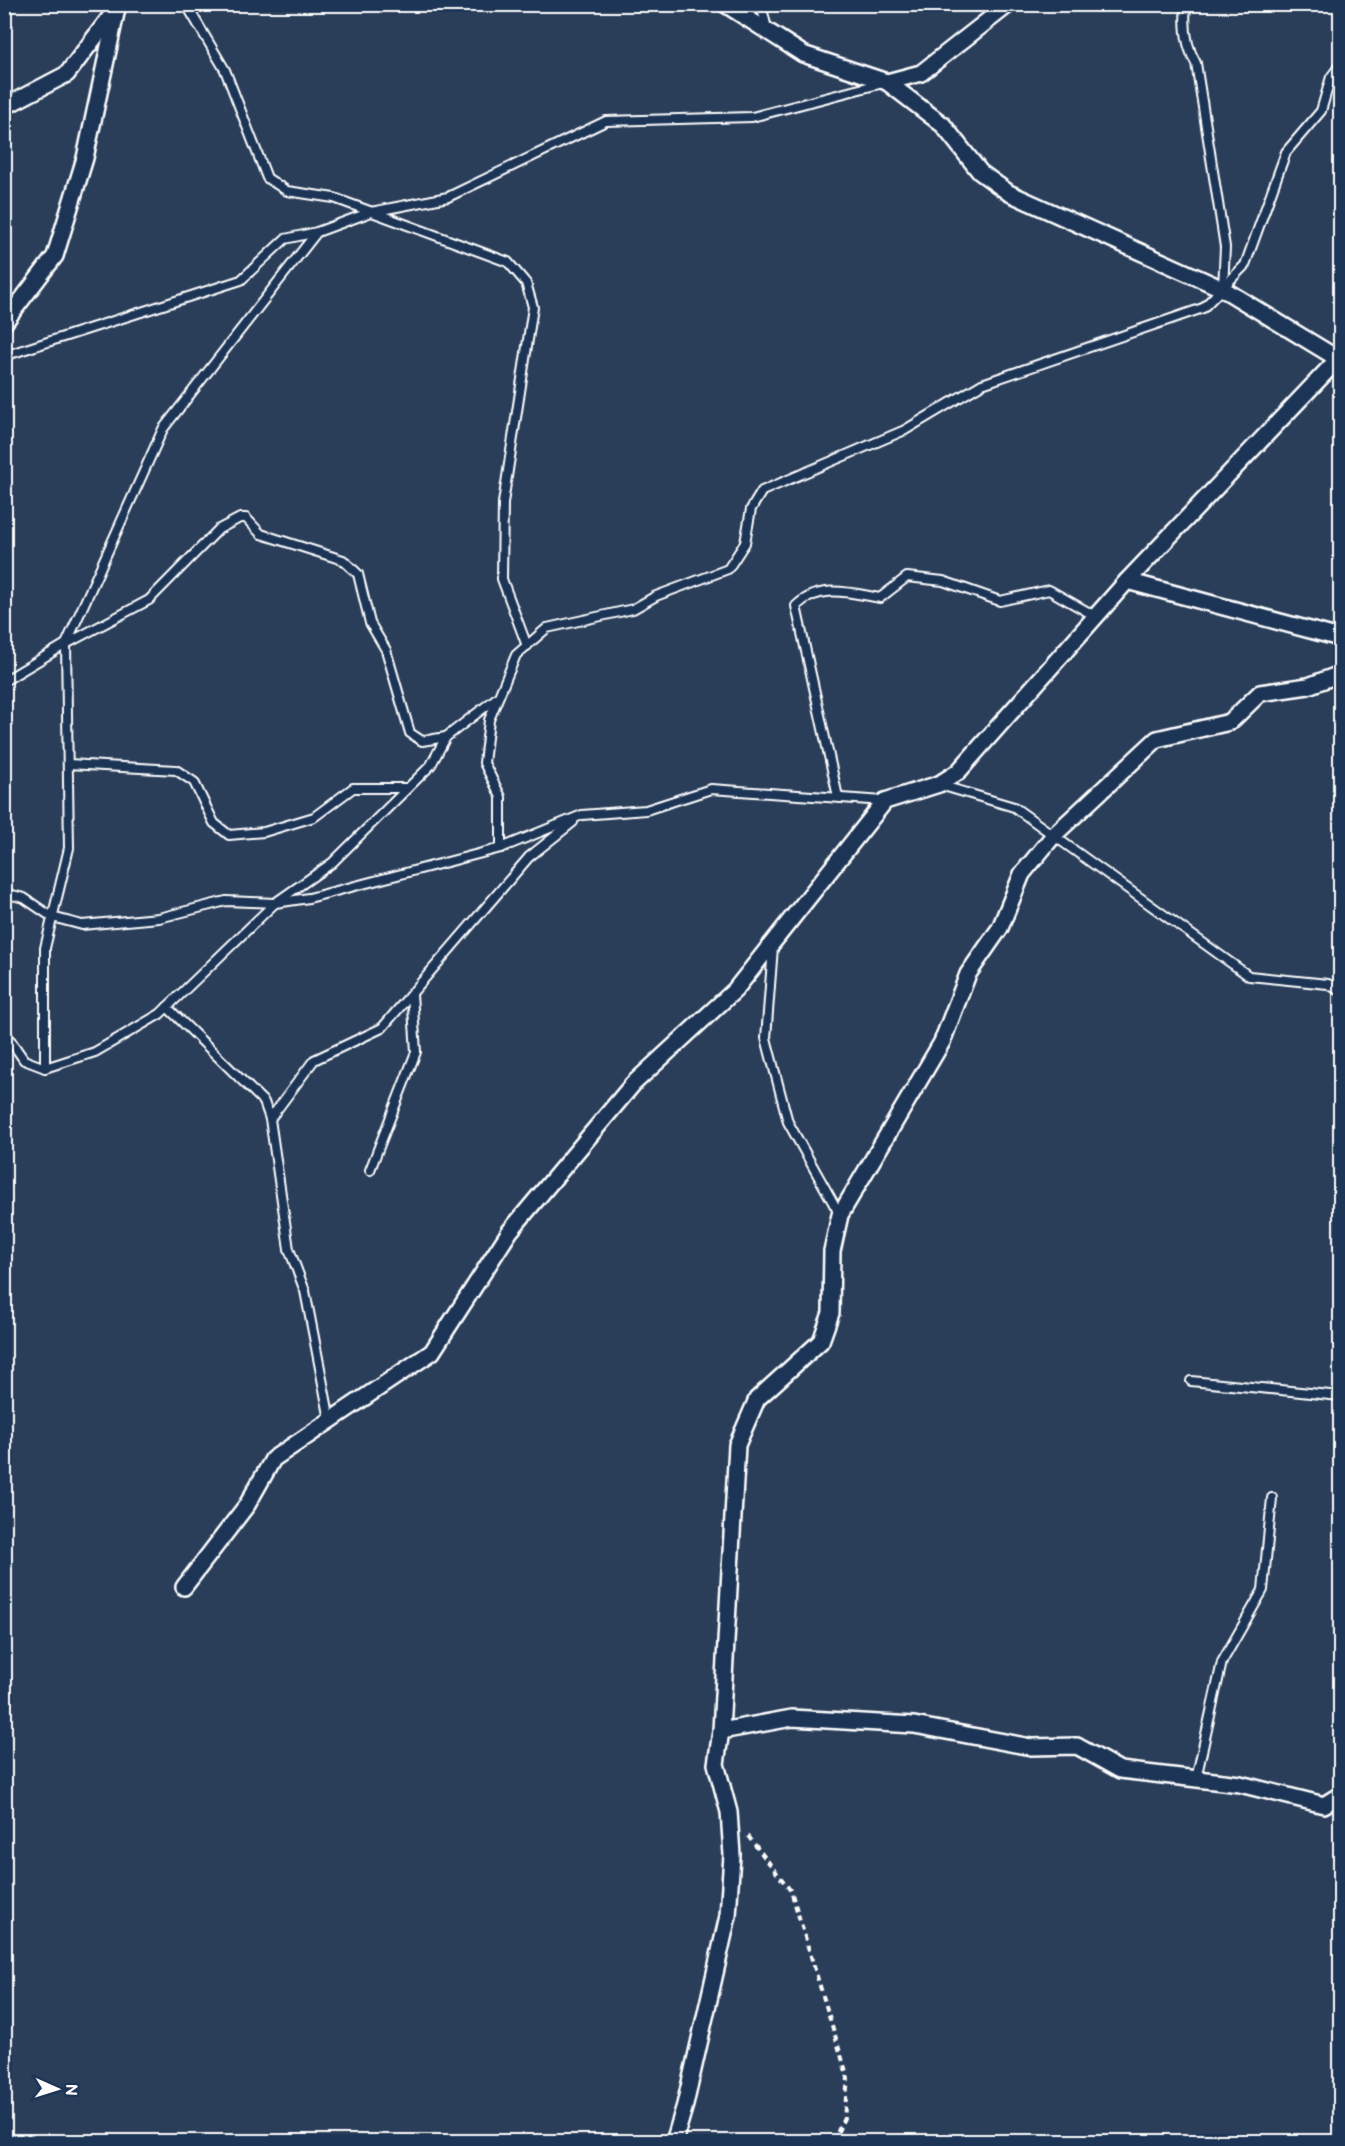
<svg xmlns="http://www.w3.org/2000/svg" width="1345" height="2146" font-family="'Balsamiq Sans',sans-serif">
<rect width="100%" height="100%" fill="#2a3e5a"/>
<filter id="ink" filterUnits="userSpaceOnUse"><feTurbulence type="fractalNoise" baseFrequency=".0167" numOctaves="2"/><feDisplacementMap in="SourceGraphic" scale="12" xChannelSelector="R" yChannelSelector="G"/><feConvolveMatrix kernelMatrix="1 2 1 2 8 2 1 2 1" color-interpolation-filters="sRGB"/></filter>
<g filter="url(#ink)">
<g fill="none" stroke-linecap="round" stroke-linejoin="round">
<!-- lane casing -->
<g stroke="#fff" stroke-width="12">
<g id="lane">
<path d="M 186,4 L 225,70 L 267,178 L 287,191 L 334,198 L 508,262 L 526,283 L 533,307 L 503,503 L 502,579 L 527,646"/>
<path d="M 761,4 L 767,29"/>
<path d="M 1186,4 C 1184,24 1186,47 1196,63 L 1225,247 L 1223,289"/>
<path d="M 4,356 L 241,280 L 285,239 L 317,232"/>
<path d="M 4,681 L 66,644 L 149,600 L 219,529 L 240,518 L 246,518 L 261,534 L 343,560 L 358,574 L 370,623 L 386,650 L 410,733 L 422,741 L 446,737"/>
<path d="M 68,764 L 176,770 L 194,782 L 214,823 L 229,835 L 264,832 L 314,817 L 353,788 L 407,788"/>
<path d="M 940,785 L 1014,807 L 1249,976 L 1328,984 L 1340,991"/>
<path d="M 838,797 L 796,606 C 820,583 851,593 880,598 L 907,577 L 943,581 L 1000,601 L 1049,590 L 1095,616"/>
<path d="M 501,848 L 501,797 L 484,763 L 489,720 L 516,655 L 547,628 L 633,609 L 656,596 L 728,569 L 745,543 L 751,509 L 762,491 L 905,430 L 982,384 L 1203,308 L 1245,265 L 1286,152 L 1321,111 L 1331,77 L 1340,65"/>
<path d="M 4,893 L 24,898 L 52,917 L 82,925 L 159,918 L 226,901 L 275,903 L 309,898 L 501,848 L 582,815 L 646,810 L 711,789 L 884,801"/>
<path d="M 773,947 L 766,1038 L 788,1122 L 840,1215"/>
<path d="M 167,1007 L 264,1102 L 270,1119 L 289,1249 L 305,1291 L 330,1420"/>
<path d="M 4,1031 L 24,1060 L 45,1068 L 95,1052 L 160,1014 L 275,903 L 332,863 L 431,765 L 446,737 L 498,697"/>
<path d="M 45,1068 L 45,948 L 69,848 L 66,644 L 163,429 L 317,232 L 371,212 L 448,197 L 606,121 L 752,117 L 883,83"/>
<path d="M 270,1119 L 314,1060 L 382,1028 L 529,857 L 573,822"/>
<path d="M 370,1170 L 416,1052 L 412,994"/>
<path d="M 1191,1381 L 1340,1396"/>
<path d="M 1196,1779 L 1222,1662 L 1263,1590 L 1272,1498"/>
</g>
</g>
<!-- street casing -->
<g stroke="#fff" stroke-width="20">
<g id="street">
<path d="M 725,4 L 803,54 L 887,82 L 943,125 L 980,172 L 1009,193 L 1223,289 L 1340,360"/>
<path d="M 887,82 L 921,73 L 1009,4"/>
<path d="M 4,107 L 67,74 L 114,12"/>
<path d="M 4,323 L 55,256 L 85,158 L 118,4"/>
<path d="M 1127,581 L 1340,638"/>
<path d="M 184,1587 L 247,1505 L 273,1459 L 432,1352 L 510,1231 L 633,1084 L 735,990 L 885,801 L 939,784 L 958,772 L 1127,581 L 1340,357"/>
<path d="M 721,1731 L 792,1718 L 914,1725 L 1031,1747 L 1077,1746 L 1120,1770 L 1240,1784 L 1324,1805 L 1340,1795"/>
<path d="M 674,2142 L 685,2105 L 728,1916 L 732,1855 L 729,1812 L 716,1764 L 721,1731 L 737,1445 L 757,1399 L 821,1341 L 831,1313 L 832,1251 L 840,1215 L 942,1042 L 968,974 L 1000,928 L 1022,874 L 1054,835 L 1157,739 L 1230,722 L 1260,693 L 1308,686 L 1340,674"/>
</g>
</g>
<!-- path -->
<path stroke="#fff" stroke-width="4" stroke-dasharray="6 4.5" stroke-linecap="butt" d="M 748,1836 L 791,1891 L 848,2078 L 844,2118 L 833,2142"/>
<!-- lane -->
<use href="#lane" stroke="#1d3557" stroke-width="8"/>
<!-- street -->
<use href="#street" stroke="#1d3557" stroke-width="15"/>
</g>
</g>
<!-- margin -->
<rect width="1345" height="2146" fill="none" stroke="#1d3557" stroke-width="24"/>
<rect x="12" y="12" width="1321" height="2122" fill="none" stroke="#fff" stroke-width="2" filter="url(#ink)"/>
<!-- north arrow -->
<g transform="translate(57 2089) rotate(93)" stroke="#1d3557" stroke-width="4.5" paint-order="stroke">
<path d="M0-4.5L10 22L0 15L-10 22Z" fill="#ffffff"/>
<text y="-9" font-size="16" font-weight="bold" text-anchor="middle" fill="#ffffff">N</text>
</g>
</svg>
